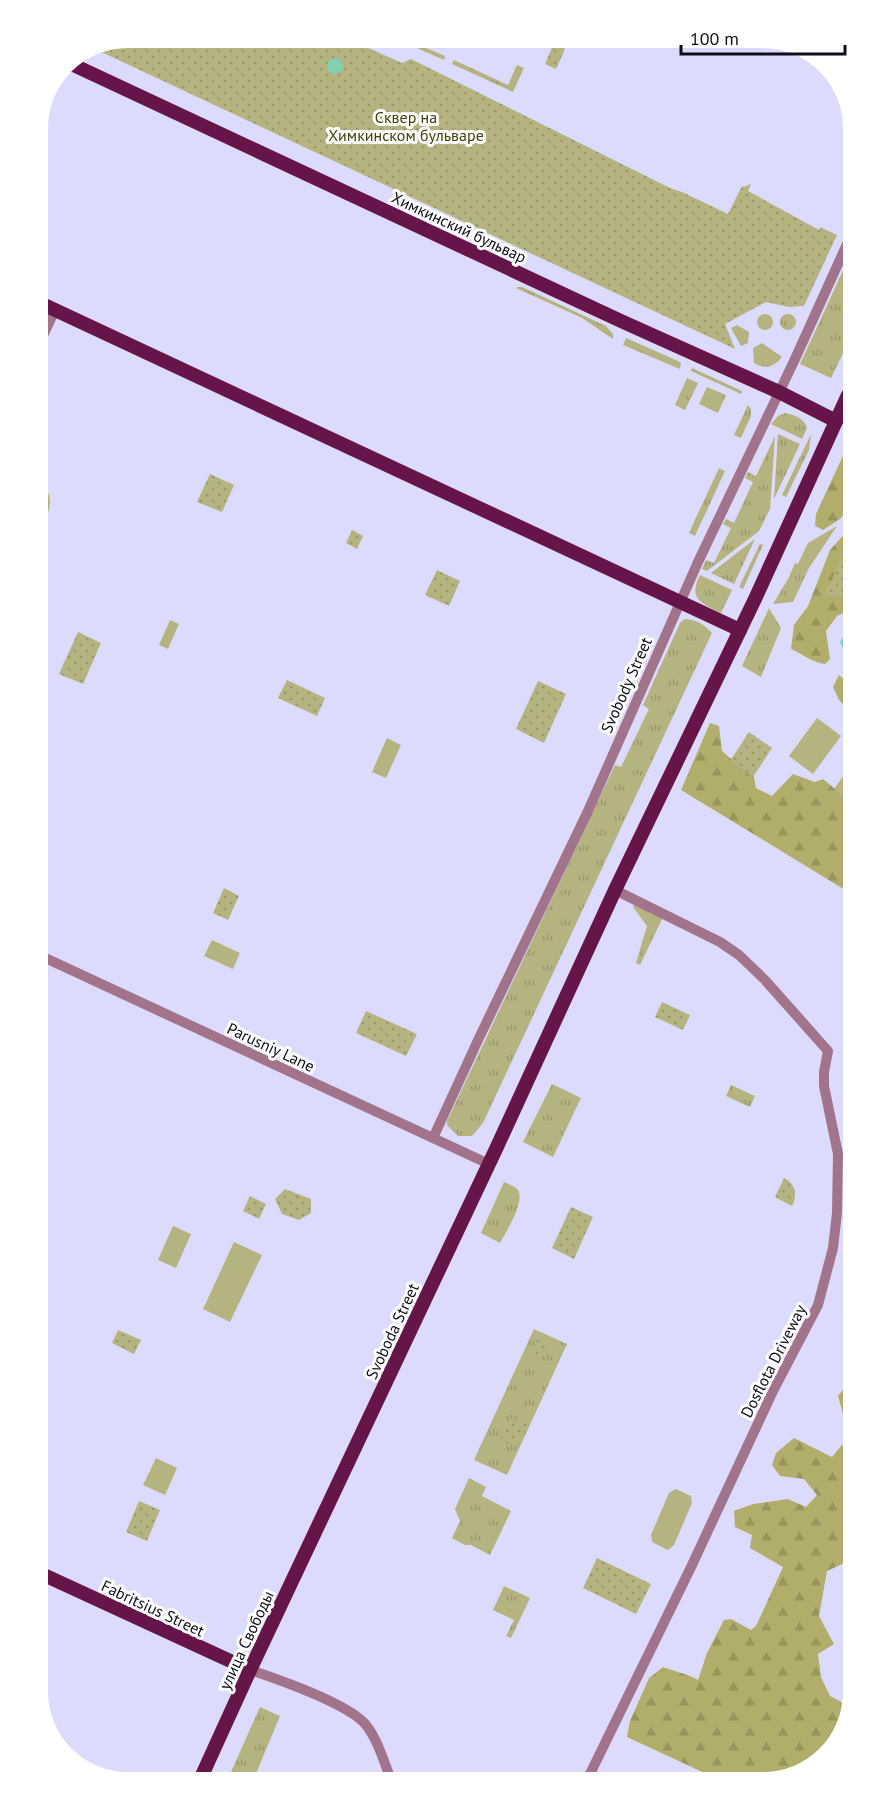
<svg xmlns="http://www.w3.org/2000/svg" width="891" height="1820" font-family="'PT Sans',sans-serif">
<defs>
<pattern id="grass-tufts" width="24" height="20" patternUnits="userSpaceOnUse" patternTransform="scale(1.5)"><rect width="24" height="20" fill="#b5b380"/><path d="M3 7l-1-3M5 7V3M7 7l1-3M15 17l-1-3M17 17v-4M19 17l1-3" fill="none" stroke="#9a996e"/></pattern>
<pattern id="forest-firs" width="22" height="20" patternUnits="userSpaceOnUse" patternTransform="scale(1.5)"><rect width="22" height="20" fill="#b1ae6b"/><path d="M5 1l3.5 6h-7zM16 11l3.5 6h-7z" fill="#97945c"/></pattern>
<pattern id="park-dots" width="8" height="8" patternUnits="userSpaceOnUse" patternTransform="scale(1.5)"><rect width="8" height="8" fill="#b5b380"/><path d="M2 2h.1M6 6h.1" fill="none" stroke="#9a996e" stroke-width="1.8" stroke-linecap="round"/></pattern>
<pattern id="water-ripples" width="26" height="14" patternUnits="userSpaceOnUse" patternTransform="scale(1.5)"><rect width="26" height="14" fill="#83cfaf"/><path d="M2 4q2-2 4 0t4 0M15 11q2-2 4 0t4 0" fill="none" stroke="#70b196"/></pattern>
</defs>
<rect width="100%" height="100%" fill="#dcdbfd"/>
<!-- grass -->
<g fill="url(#grass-tufts)">
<path d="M 403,38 L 445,56 L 444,60 L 401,41 Z"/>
<path d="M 454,60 L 508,85 L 517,65 L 524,68 L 513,92 L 452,64 Z"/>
<path d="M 847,262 L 848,343 L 831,378 L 800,364 Z"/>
<path d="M 518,287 L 522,287 L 606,326 L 613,334 L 613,339 L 582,318 L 516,288 Z"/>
<circle cx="765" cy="322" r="8"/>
<circle cx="788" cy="322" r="8"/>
<path d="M 737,325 L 749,332 L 748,343 L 741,346 L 731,328 Z"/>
<path d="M 626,338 L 678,361 L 681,363 L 680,369 L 623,345 Z"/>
<path d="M 762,343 L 782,357 C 774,367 766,370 754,363 L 753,348 Z"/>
<path d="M 692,368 L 742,391 L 741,394 L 691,371 Z"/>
<path d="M 687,378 L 698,383 L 685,410 L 675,405 Z"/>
<path d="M 707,387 L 726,395 L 718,413 L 699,404 Z"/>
<path d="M 748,405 L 751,409 L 751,416 L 741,438 L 734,435 Z"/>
<path d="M 785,413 C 795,415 804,418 807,428 L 802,439 L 771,424 L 778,416 Z"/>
<path d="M 778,434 L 800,444 L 774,499 Z"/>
<path d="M 811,434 L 809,450 L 786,497 L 782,495 Z"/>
<path d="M 775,436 L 770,509 L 759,531 L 707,571 L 702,569 L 706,560 L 714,563 L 731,528 L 723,524 L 726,519 L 734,523 L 753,482 L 745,478 L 748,472 L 756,476 Z"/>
<path d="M 719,468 L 725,471 L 695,536 L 689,533 Z"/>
<path d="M 39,489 C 40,489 47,493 48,493 C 52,499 49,511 47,516 L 39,512 Z"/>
<path d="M 837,526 L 809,568 L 793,602 L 773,604 L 788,579 L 795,563 L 798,564 L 808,543 Z"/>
<path d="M 755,539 L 734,584 L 711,573 Z"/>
<path d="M 760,544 L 763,545 L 743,589 L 739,587 Z"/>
<path d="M 700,575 L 732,590 L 721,613 C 701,603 688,599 700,575 Z"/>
<path d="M 769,608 L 781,628 L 761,677 L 742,666 Z"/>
<path d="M 685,619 C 697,620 704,624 712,633 L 483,1123 L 472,1136 L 458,1136 L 447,1125 L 447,1121 L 615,765 L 621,767 L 649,709 L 643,705 L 680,623 Z"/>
<path d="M 634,905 L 663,917 L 640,965 L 636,963 L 647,926 L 633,907 Z"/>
<path d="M 552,1084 L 581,1098 L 553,1157 L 523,1142 Z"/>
<path d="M 731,1085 L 755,1096 L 750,1107 L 726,1096 Z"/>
<path d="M 504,1182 C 509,1184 514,1186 517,1189 C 527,1199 506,1232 500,1243 L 481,1233 Z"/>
<path d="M 534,1329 L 567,1344 L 507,1475 L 474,1460 Z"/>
<path d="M 469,1478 L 486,1487 L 482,1496 L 511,1511 L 490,1555 L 471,1545 L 465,1545 L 452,1538 L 460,1521 L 455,1509 Z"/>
<path d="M 504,1586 L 530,1598 L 511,1638 L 506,1636 L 514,1620 L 493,1610 Z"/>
<path d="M 260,1707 L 280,1716 L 253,1781 L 227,1781 Z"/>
</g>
<!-- forest -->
<g fill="url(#forest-firs)">
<path d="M 848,445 L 849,507 L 840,519 L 823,530 L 815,526 L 816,514 Z"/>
<path d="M 849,529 L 849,610 L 837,616 L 826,631 L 830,659 L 825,664 C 814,663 802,654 791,649 L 794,625 L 808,606 L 830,550 Z"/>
<path d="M 839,675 L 849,683 L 849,710 L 839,700 L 833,687 Z"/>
<path d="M 710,723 L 719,726 L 722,751 L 736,763 L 751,761 L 756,788 L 772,796 L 793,774 L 815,782 L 823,779 L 846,798 L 850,798 L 850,893 L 681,790 Z"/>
<path d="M 850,946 L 851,995 L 844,991 L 846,954 Z"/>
<path d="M 852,1378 L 852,1423 L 845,1421 L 838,1396 Z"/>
<path d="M 852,1433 L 853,1559 L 827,1571 L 819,1616 L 834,1644 L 818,1654 L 821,1677 L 830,1696 L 849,1706 L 838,1743 L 798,1776 L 713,1777 L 627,1737 L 630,1721 L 649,1678 L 663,1667 C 673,1671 691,1675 698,1680 L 707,1653 L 724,1620 L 731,1619 L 751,1630 L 756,1626 L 783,1567 L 750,1548 L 752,1535 L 735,1527 L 734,1511 L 753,1504 L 788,1499 L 806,1507 L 817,1495 L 804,1479 L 780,1476 L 772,1465 L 776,1453 L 794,1438 L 832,1457 Z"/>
</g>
<!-- park -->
<g fill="url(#park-dots)">
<path d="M 128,38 L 346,38 L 402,63 L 411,59 L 670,188 L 682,192 L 728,214 L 742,186 L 744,187 L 751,184 L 748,191 L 819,230 L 820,227 L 837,235 L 804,306 L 789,307 L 766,302 L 725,324 L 735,349 L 97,50 Z"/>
<path d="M 556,38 L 563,40 L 560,46 L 565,49 L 556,69 L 545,64 Z"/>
<path d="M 210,474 L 234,485 L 222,512 L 197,502 Z"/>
<path d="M 352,530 L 363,536 L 357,549 L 346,543 Z"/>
<path d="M 849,543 L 849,598 L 825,594 Z"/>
<path d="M 437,570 L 460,581 L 449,606 L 425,595 Z"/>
<path d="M 78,632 L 101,643 L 83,684 L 59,674 Z"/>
<path d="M 287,680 L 325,698 L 317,716 L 278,698 Z"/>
<path d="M 538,681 L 566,694 L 544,743 L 516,729 Z"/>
<path d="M 749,732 L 772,748 L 753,777 L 730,761 Z"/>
<path d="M 224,888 L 239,896 L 228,920 L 213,913 Z"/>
<path d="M 662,1002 L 690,1015 L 683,1030 L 655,1017 Z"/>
<path d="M 366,1011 L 417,1034 L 406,1056 L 356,1033 Z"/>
<path d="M 784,1178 C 795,1183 798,1195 792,1206 L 775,1197 Z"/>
<path d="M 285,1189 L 311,1199 L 311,1213 L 299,1220 L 282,1214 L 275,1199 Z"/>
<path d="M 250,1196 L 266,1204 L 259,1219 L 243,1211 Z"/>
<path d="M 571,1207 L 593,1217 L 574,1259 L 552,1248 Z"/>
<path d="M 118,1330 L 141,1340 L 134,1354 L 112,1343 Z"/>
<path d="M 538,1338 L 548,1343 L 541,1360 L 530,1355 Z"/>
<path d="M 511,1418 L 527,1425 L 516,1447 L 500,1440 Z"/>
<path d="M 139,1501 L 160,1510 L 147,1541 L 126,1532 Z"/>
<path d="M 597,1558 L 651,1584 L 636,1614 L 583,1588 Z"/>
</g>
<!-- pitch -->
<g fill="#b5b380">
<path d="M 170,620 L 179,624 L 168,649 L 159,645 Z"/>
<path d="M 817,718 L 841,736 L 813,774 L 789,756 Z"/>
<path d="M 387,738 L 401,745 L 386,778 L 372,772 Z"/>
<path d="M 850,767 L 850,800 L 834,789 Z"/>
<path d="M 212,940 L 240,953 L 233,969 L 204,956 Z"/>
<path d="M 173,1226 L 191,1234 L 176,1268 L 158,1260 Z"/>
<path d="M 234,1242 L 262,1255 L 230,1322 L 203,1309 Z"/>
<path d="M 156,1458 L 177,1468 L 165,1495 L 143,1485 Z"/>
<path d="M 676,1489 L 691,1496 L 692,1503 L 674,1545 L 668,1550 L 652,1542 L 651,1535 L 669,1493 Z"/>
</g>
<!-- water -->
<g fill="url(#water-ripples)">
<circle cx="335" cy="66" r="8"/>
<path d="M 849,629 L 849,661 L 840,642 Z"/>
</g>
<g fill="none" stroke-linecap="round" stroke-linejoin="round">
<!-- minor -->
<g stroke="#a2748c" stroke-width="10">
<path d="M 39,344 L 55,310"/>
<path d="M 41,956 L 489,1164"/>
<path d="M 433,1138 L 479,1038 L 588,811 L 698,562 L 795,359 L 847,244"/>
<path d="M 250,1670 C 277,1679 349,1704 366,1725 C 378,1740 384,1762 391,1780"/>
<path d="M 588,1778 L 692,1565 L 773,1391 L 818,1305 L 833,1248 L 837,1213 L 838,1154 L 824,1086 L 824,1072 L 828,1051 L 765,980 L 739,955 L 720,942 L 615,890"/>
</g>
<!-- major -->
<g stroke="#661549" stroke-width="14">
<path d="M 67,62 L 621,321 L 779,392 L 836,421"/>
<path d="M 38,302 L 740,630"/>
<path d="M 44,1575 L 250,1670"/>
<path d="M 199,1782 L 250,1670 L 496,1149 L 615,890 L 755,599 L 848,395"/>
</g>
</g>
<g text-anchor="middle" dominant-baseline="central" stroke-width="6" stroke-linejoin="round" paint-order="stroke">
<!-- park labels -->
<g font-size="16" fill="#43400a" stroke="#fff">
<text x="406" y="117">Сквер на<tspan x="406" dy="18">Химкинском бульваре</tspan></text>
</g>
<!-- street labels -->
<g font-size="16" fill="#0e0d1b" stroke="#fff">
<text transform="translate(459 227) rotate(25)">Химкинский бульвар</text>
<text transform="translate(626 685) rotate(-66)">Svobody Street</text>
<text transform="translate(271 1047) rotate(25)">Parusniy Lane</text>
<text transform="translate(392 1331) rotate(-65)">Svoboda Street</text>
<text transform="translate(773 1361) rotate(-63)">Dosflota Driveway</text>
<text transform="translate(153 1608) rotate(25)">Fabritsius Street</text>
<text transform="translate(246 1640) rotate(-65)">улица Свободы</text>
</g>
</g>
<!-- crop -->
<path d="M0 0H891V1820H0ZM128 48H763A80 80 0 0 1 843 128V1692A80 80 0 0 1 763 1772H128A80 80 0 0 1 48 1692V128A80 80 0 0 1 128 48Z" fill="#fff" fill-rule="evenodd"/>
<!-- scale -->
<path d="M681 45v9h164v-9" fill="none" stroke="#0e0d1b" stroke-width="3"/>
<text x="690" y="45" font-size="18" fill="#0e0d1b" stroke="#ffffff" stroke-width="4.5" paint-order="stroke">100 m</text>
</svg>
